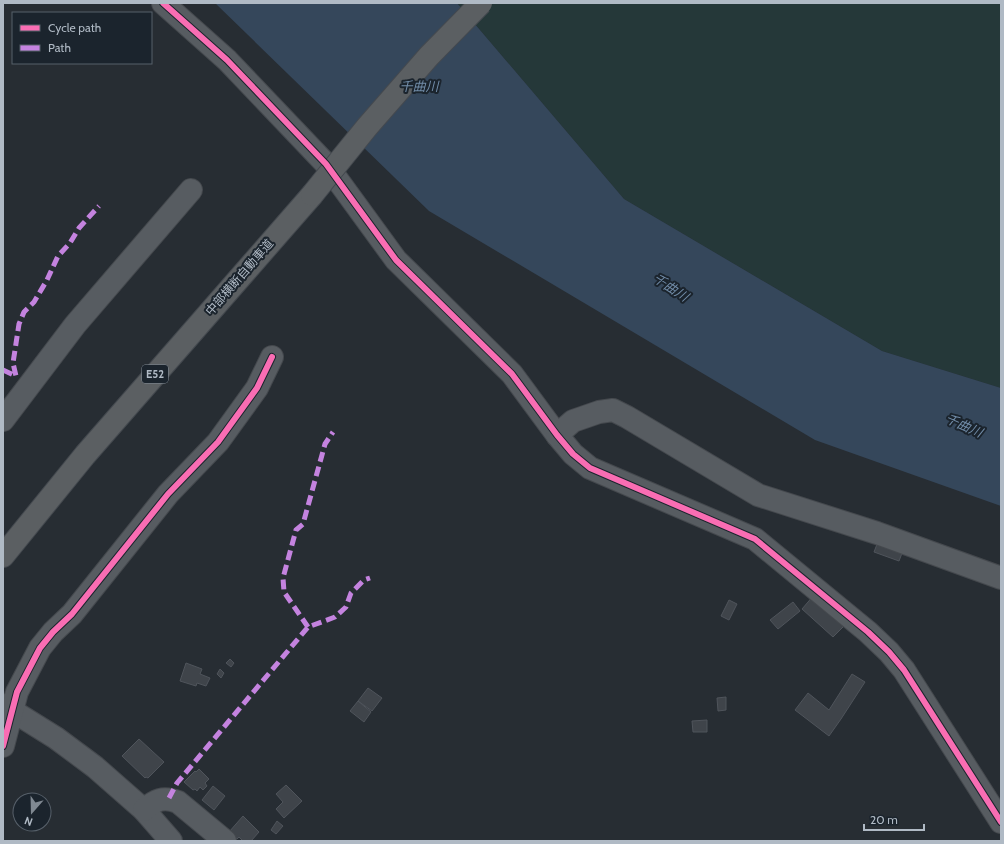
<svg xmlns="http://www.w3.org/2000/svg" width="1004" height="844" font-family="Cabin,'Noto Sans JP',sans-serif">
<rect width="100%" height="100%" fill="#272d33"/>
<!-- green -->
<path fill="#253839" d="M 457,3 L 1001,3 L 1001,388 L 882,351 L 624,199 Z"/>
<!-- water -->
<path fill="#35475b" d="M 215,3 L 457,3 L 624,199 L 882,351 L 1001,388 L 1001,506 L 815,440 L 429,211 Z"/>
<!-- building -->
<g fill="#3f444a" stroke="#4f545b">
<path d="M 879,539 L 904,548 L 899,561 L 874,552 Z"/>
<path d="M 814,595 L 846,624 L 833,637 L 802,609 Z"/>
<path d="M 729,600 L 737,604 L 729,620 L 721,616 Z"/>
<path d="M 793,602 L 800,611 L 778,629 L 770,620 Z"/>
<path d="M 230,659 L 234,663 L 231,667 L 226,663 Z"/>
<path d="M 186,663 L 202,669 L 200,674 L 210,678 L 206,686 L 197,683 L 196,686 L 180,681 Z"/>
<path d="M 220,669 L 224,673 L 221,678 L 217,674 Z"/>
<path d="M 852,674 L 865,682 L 841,719 L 829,736 L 795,710 L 808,693 L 829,710 Z"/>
<path d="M 368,688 L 382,698 L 372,711 L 358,701 Z"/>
<path d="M 726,697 L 726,710 L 718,711 L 717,698 Z"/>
<path d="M 358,701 L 371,712 L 364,722 L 350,711 Z"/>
<path d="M 707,720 L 707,732 L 693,732 L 692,721 Z"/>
<path d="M 139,739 L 164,762 L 148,778 L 146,777 L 145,778 L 122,756 Z"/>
<path d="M 199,769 L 209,779 L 205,783 L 207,786 L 203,790 L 200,787 L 197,791 L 195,789 L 193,790 L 184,782 L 195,771 L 196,772 Z"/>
<path d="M 286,785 L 302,801 L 284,818 L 276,809 L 283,802 L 276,794 Z"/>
<path d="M 213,786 L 225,796 L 214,810 L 202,800 Z"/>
<path d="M 243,816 L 259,832 L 251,841 L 243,841 L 239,837 L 237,839 L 229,832 Z"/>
<path d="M 277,821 L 283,826 L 276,834 L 271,830 Z"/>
</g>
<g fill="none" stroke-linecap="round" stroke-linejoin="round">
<!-- minor casing -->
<g stroke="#45494e" stroke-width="24">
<g id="minor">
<path d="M 163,3 L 227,60 L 326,164 L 396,260 L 512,374 L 557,435 L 573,454 L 590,468 L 755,539 L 868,632 L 889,652 L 904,670 L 1001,822"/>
<path d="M 3,420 L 75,325 L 191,190"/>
<path d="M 557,435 L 573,421 L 599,412 L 613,410 L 627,417 L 758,495 L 877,533 L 1001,578"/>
<path d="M 3,705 L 56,738 L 95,767 L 144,810 L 171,841"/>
<path d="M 3,746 L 17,692 L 40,648 L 53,632 L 72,614 L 168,494 L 218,442 L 257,388 L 272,357"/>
<path d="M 144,810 C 155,800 163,796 178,802 L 225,841"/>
</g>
</g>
<!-- highway casing -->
<g stroke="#44494f" stroke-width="24">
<path id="highway" d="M 3,556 L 85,455 L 312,195"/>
</g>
<!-- minor -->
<use href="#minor" stroke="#575c61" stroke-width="22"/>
<!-- highway -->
<use href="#highway" stroke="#5b5f62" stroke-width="22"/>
<!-- highway-bridge casing -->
<g stroke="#44494f" stroke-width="24" stroke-linecap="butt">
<path id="highway-bridge" d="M 312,195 L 367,127 L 429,56 L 481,3"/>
</g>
<!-- highway-bridge -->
<use href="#highway-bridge" stroke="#5b5f62" stroke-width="22"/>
<!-- quiet -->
<g stroke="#c483df" stroke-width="5" stroke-dasharray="10 5" stroke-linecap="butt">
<path d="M 3,370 L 16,376 L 13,363 L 19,324 L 24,312 L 34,302 L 47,280 L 58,256 L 70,243 L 79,228 L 99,206"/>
<path d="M 308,627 L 284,592 L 283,578 L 296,530 L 303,524 L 325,444 L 333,432"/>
<path d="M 169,798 L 177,783 L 308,627 L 335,617 L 346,607 L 351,593 L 364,580 L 370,578"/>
</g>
<!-- cycleway casing -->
<g stroke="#1b242d" stroke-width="8">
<g id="cycleway">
<path d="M 163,3 L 227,60 L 326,164 L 396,260 L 512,374 L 557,435 L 573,454 L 590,468 L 755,539 L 868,632 L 889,652 L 904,670 L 1001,822"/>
<path d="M 3,746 L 17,692 L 40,648 L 53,632 L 72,614 L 168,494 L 218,442 L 257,388 L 272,357"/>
</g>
</g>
<!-- cycleway -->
<use href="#cycleway" stroke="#f96db3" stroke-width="6"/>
</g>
<g text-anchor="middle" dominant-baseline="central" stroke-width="4" stroke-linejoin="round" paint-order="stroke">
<!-- shield labels -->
<rect fill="#1b242d" stroke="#838d97" stroke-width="1" x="142" y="365" width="26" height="18" rx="3"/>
<g font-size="11" font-weight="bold" fill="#b0bac5">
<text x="155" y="374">E52</text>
</g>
<!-- street labels -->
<g font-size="12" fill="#b0bac5" stroke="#1b242d">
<text transform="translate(239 277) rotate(-49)">中部横断自動車道</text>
</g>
<!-- water labels -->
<g font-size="13" font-style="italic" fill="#718ca8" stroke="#1b242d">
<text x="419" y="86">千曲川</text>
<text transform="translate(671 287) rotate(33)">千曲川</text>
<text transform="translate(964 425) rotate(24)">千曲川</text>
</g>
</g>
<!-- border -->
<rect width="1004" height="844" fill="none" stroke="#b0bac5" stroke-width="8"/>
<!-- legend -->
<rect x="12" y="12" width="140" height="52" fill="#1b242d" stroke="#57606a"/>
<rect x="20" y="25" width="20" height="6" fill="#f96db3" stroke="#57606a"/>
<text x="48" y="32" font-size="12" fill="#b0bac5">Cycle path</text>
<rect x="20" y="45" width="20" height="6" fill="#c483df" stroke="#57606a"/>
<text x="48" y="52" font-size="12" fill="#b0bac5">Path</text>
<!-- north arrow -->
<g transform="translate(32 812) rotate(200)"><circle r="19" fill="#1b242d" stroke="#57606a"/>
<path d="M0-3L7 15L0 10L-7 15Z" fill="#808992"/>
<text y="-6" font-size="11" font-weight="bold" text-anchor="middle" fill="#b0bac5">N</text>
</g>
<!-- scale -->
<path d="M864 824v6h60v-6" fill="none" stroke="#b0bac5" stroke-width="2"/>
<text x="870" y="824" font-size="12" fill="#b0bac5" stroke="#1b242d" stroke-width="3" paint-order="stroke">20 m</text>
</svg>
